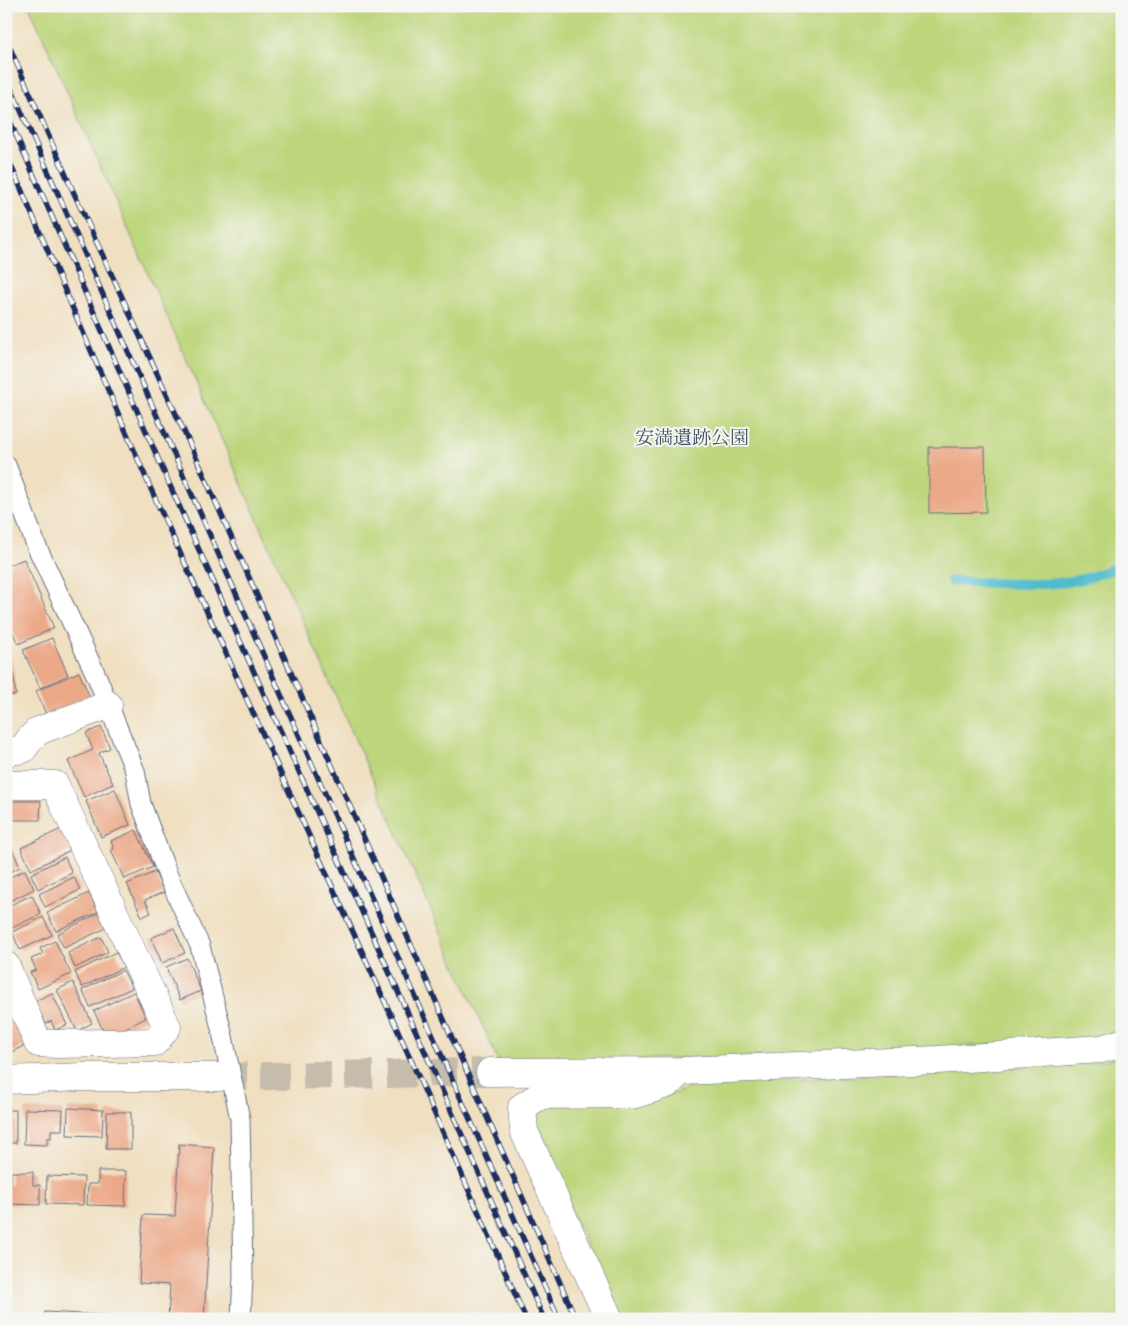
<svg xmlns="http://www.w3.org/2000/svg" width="1128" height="1325" font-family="'IM FELL French Canon','Noto Serif JP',serif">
<rect width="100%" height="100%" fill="#f6f6f2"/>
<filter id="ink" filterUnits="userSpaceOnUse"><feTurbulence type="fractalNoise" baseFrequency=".02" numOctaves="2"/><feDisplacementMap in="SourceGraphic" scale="10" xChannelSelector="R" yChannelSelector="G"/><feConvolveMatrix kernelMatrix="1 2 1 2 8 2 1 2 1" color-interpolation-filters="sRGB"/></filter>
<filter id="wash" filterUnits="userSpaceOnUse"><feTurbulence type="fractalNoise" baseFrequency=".0096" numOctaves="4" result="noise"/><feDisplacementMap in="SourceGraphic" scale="20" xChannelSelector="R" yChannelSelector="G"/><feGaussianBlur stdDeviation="1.12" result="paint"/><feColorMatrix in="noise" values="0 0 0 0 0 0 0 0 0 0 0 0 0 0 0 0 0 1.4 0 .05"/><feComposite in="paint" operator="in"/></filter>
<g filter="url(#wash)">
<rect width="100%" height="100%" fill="#f0dfc0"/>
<!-- green -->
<g fill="#bdd67b" stroke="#6c826c">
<path d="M 29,6 L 1122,6 L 1122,1029 L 1102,1036 L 1084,1040 L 736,1057 L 499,1063 Z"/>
<path d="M 1122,1056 L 1122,1319 L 619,1319 L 533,1122 L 538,1112 L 545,1106 L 672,1094 L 696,1085 L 1089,1063 Z"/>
</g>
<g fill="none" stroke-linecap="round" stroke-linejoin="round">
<!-- stream -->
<path stroke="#51bbce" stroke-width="10" d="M 951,581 C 990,582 1040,588 1078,580 C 1093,577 1107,570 1122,566"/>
</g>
<g id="blocks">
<!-- building -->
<g fill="#eca988">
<path d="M 929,447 L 985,447 L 986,512 L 929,513 Z"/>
<path d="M 24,559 L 54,628 L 18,644 L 6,618 L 6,566 Z"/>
<path d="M 52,638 L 68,675 L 40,688 L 23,650 Z"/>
<path d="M 6,646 L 10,646 L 16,695 L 6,696 Z"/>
<path d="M 79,672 L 91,700 L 48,719 L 36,691 Z"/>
<path d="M 101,727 L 110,748 L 99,753 L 113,784 L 84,797 L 68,761 L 93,750 L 86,733 Z"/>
<path d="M 115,789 L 130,825 L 101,837 L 86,801 Z"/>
<path d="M 8,801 L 41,801 L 40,820 L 8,820 Z"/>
<path d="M 61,829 L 71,850 L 31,870 L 21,848 Z"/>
<path d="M 136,830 L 153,867 L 124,879 L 111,850 L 114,849 L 111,841 Z"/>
<path d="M 11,847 L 20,867 L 6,874 L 6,850 Z"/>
<path d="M 65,857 L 72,873 L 38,889 L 31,874 Z"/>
<path d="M 25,870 L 34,889 L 6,903 L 6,879 Z"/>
<path d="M 155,872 L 164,892 L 145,900 L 151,913 L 142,917 L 127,884 Z"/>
<path d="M 74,877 L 80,890 L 45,907 L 39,894 Z"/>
<path d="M 89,893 L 98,912 L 56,931 L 47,913 Z"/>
<path d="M 32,895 L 41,914 L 12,928 L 6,915 L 6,907 Z"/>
<path d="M 99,913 L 106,928 L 64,948 L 57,934 Z"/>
<path d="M 43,917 L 52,935 L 20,950 L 12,932 Z"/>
<path d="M 174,928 L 185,953 L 162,963 L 151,938 Z"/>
<path d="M 101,937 L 108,952 L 75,968 L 68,953 Z"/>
<path d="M 55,941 L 71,974 L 38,989 L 30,972 L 36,970 L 31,959 L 43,954 L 40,948 Z"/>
<path d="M 116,952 L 124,967 L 82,987 L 75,972 Z"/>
<path d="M 187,958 L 201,991 L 180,1000 L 166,967 Z"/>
<path d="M 123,970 L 132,988 L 90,1007 L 82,990 Z"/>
<path d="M 73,982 L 92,1023 L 77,1031 L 57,990 Z"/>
<path d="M 134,992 L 146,1018 L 117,1032 L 115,1028 L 104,1033 L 94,1011 Z"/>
<path d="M 52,993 L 67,1025 L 55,1030 L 51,1021 L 46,1024 L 35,1001 Z"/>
<path d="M 13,1016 L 26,1045 L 11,1052 L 6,1052 L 6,1019 Z"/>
<path d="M 68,1108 L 103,1110 L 102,1136 L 67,1135 Z"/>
<path d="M 25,1109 L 63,1110 L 62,1130 L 51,1130 L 51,1138 L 47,1138 L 47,1145 L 24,1144 Z"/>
<rect x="6" y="1110" width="10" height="33"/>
<path d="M 107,1112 L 131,1112 L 131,1149 L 106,1149 Z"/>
<path d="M 179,1144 L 214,1147 L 204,1319 L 168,1319 L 170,1285 L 139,1283 L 143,1215 L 175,1216 Z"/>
<path d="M 98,1171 L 126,1171 L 125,1206 L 87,1205 L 88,1184 L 98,1184 Z"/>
<path d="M 11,1172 L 33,1172 L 33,1185 L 40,1185 L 40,1205 L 6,1204 L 6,1185 L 11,1185 Z"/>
<path d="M 47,1176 L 84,1177 L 83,1205 L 46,1204 Z"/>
<path d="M 45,1312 L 121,1316 L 121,1319 L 44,1319 Z"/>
</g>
</g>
</g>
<g filter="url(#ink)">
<use href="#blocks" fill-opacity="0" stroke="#666d80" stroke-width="1"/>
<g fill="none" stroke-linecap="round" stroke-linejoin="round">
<!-- street-tunnel -->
<path stroke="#c5bcac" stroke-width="28" stroke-dasharray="28 14" stroke-linecap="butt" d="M 219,1077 L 490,1072"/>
<!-- lane casing -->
<g stroke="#666d80" stroke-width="21">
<path id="lane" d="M 6,465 L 36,545 L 97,677 L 135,771 L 141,804 L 168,876 L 200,946 L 222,1032 L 240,1119 L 243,1276 L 241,1319"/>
</g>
<!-- street casing -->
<g stroke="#666d80" stroke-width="29">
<g id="street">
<path d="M 6,752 L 23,749 L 30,739 L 38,731 L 108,705"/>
<path d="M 6,785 L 55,785 L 167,1027 L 155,1042 L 58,1044 L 38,1043 L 6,966"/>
<path d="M 490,1072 L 682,1071 L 937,1060 L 1101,1049 L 1122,1043"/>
<path d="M 6,1080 L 84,1077 L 219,1077"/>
<path d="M 609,1319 L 524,1131 L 522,1107 L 541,1095 L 636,1094 L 667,1084 L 679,1073"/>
</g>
</g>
<!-- lane -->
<use href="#lane" stroke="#fff" stroke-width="19"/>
<!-- street -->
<use href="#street" stroke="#fff" stroke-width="28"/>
<!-- rail casing -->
<g stroke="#1b2f5e" stroke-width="5.5">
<g id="rail">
<path d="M 6,39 L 73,191 L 199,464 L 576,1319"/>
<path d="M 6,77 L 559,1319"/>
<path d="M 6,112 L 167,479 L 405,1007 L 544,1319"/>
<path d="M 6,154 L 150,487 L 390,1013 L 526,1319"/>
</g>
</g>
<!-- rail -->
<use href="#rail" stroke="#f6f6f2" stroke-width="4" stroke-dasharray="11" stroke-linecap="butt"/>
</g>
</g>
<g text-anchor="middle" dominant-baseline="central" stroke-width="4" stroke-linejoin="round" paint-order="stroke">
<!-- park labels -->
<g font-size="19" fill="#445965" stroke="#f6f6f2">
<text x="692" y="438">安満遺跡公園</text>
</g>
</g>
<!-- margin -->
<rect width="1128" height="1325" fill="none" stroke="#f6f6f2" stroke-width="25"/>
</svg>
